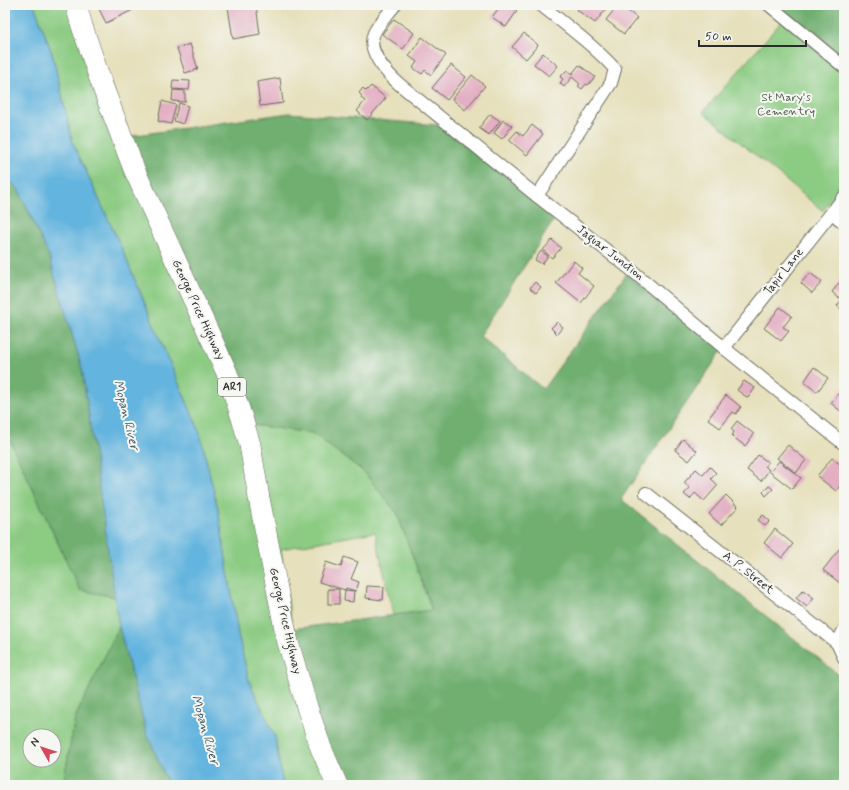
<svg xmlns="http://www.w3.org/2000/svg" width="849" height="790" font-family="Mynerve,sans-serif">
<rect width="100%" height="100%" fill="#f6f6f2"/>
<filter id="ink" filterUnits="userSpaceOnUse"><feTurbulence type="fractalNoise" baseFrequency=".025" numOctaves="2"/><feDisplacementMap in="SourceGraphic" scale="8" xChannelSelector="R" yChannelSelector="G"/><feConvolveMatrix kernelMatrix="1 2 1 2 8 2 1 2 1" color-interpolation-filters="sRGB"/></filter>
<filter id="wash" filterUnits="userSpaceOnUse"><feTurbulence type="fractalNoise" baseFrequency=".012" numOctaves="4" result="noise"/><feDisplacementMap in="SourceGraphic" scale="16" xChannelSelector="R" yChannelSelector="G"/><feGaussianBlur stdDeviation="0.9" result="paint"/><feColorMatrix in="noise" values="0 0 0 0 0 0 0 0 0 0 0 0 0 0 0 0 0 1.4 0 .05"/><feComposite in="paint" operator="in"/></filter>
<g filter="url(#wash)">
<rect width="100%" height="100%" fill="#e6e0bc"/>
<!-- green -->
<g fill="#8bcb82" stroke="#5b7b56" fill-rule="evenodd">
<path d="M 34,5 L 81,5 L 130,136 L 252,425 L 312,433 L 363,471 L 397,513 L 432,610 L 393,615 L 375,532 L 281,549 L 292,629 L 344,785 L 283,785 L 275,737 L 249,681 L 238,634 L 218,509 L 199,430 L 166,354 L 122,249 L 73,143 L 52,53 Z"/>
<path d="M 782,21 L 844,72 L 844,182 L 823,211 L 703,112 Z"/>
<path d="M 5,430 L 80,590 L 115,597 L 119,627 L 75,718 L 63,785 L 5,785 ZM 30,736 L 54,736 L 54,760 L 30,760 Z"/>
</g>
<!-- forest -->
<g fill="#70af70" stroke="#4e6d4e">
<path d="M 775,5 L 844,5 L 844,65 Z"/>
<path d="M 289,113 L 439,125 L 557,215 L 480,336 L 543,389 L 627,273 L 723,349 L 621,499 L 844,679 L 844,785 L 344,785 L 329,755 L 292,629 L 432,610 L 397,513 L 363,471 L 312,433 L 252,425 L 130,136 Z"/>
<path d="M 5,176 L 19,190 L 49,256 L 82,368 L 115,597 L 80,590 L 5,430 Z"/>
<path d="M 119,627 L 147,734 L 169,785 L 63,785 L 75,718 Z"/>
</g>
<!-- water -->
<path fill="#63b4de" stroke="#477084" d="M 5,5 L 34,5 L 52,53 L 73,143 L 122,249 L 166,354 L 199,430 L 218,509 L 238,634 L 249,681 L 275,737 L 283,785 L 169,785 L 147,734 L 119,627 L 82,368 L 49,256 L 19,190 L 5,176 Z"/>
<g id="blocks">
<!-- building -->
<g fill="#e3afc3">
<path d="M 108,5 L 143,5 L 106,23 L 99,9 Z"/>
<path d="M 239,5 L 256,5 L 260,34 L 233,39 L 228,7 Z"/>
<path d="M 501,5 L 509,5 L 517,11 L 506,27 L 492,17 Z"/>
<path d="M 582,5 L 609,5 L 595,23 L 577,10 Z"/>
<path d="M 618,5 L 621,5 L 637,18 L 624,34 L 606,20 Z"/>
<path d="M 394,19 L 414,33 L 403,49 L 382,34 Z"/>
<path d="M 524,33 L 538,45 L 526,59 L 512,47 Z"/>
<path d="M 422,37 L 446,55 L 431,75 L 425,70 L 422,74 L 413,68 L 417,62 L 409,56 Z"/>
<path d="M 190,44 L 198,69 L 185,73 L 177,48 Z"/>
<path d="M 543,53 L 558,66 L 549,76 L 534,64 Z"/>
<path d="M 451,65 L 466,77 L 447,100 L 432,88 Z"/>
<path d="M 579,65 L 595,77 L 588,85 L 586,84 L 582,89 L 578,86 L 580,84 L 572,77 L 564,87 L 560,83 L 563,79 L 560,77 L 567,70 L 572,74 Z"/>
<path d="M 472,75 L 485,86 L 465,110 L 452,99 Z"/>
<path d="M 280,78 L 283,103 L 260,106 L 257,82 Z"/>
<path d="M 173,80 L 190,81 L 189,90 L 172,89 Z"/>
<path d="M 371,86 L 386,98 L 367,120 L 357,111 L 365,101 L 361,98 L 362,96 L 359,93 L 363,88 L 366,91 Z"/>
<path d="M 173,90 L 185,91 L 185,102 L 172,101 Z"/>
<path d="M 162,101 L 176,105 L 171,124 L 158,121 Z"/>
<path d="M 179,103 L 188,106 L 183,124 L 174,121 Z"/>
<path d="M 490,114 L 500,121 L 489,135 L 479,128 Z"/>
<path d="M 503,120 L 512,126 L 502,139 L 494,133 Z"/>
<path d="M 532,125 L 543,134 L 527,155 L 509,140 L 517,131 L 523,136 Z"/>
<path d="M 552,240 L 561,248 L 552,258 L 543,250 Z"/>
<path d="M 541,251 L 548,256 L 542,264 L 535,260 Z"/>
<path d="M 574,261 L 582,268 L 578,273 L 594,286 L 581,303 L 556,283 Z"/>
<path d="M 810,273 L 822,282 L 812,293 L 801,283 Z"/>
<path d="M 535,282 L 541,287 L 536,293 L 530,288 Z"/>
<path d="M 839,283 L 844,288 L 844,292 L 839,298 L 832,292 Z"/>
<path d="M 844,297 L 844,311 L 837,306 Z"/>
<path d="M 780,307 L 792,316 L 783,327 L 789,331 L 781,341 L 764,328 Z"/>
<path d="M 557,322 L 563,327 L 557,334 L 551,328 Z"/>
<path d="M 814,367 L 828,378 L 817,392 L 804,382 Z"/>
<path d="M 744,381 L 755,388 L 748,398 L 737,390 Z"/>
<path d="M 842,389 L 844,390 L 844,414 L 831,403 Z"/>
<path d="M 726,395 L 741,407 L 736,414 L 733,412 L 720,428 L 708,419 Z"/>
<path d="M 737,421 L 754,434 L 745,446 L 732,436 L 734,432 L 731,429 Z"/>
<path d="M 683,439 L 697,451 L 689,461 L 675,450 Z"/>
<path d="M 788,445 L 806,460 L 796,473 L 777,458 Z"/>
<path d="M 758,455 L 768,462 L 765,466 L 769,470 L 761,481 L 747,470 Z"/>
<path d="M 832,458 L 844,467 L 841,472 L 844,475 L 844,481 L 836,491 L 817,476 Z"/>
<path d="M 779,461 L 801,478 L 792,489 L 770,472 Z"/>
<path d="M 710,467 L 716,473 L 711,479 L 718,485 L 704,501 L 695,493 L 690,499 L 684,494 L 690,488 L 684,483 L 696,469 L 703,475 Z"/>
<path d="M 769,486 L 773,489 L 766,496 L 763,492 Z"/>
<path d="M 726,495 L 738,507 L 721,525 L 709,514 Z"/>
<path d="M 763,515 L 770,521 L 765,526 L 758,520 Z"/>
<path d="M 775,529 L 793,544 L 782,558 L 764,543 Z"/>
<path d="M 840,548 L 844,551 L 844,579 L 840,583 L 823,570 Z"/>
<path d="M 344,557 L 358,562 L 351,579 L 359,582 L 356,591 L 346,588 L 345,590 L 319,582 L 326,562 L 341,567 Z"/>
<path d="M 367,586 L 384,587 L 383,600 L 366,598 Z"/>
<rect x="328" y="589" width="11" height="15"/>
<path d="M 345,590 L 354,591 L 353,602 L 344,601 Z"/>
<path d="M 803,590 L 814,598 L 807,607 L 796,598 Z"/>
</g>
</g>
</g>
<g filter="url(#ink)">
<use href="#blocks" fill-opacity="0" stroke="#6c6a5e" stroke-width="1"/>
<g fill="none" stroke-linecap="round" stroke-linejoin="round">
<!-- street casing -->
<g stroke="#6c6a5e" stroke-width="14">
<g id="street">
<path d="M 395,5 C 389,13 378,24 374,33 C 366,51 387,73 399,84 L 537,196 L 629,268 L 724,348 L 844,444"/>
<path d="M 769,5 L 844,67"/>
<path d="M 537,196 L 611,83 L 615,69 C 593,45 566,25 541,5"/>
<path d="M 832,213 L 844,223"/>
<path d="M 724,348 L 844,197"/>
<path d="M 646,493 L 837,643 L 844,658"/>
<path d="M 837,643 L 844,630"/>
</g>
</g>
<!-- highway casing -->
<g stroke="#6c6a5e" stroke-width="22">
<path id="highway" d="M 76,5 L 82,26 L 102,85 L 134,169 L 227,373 L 242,418 L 250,445 L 259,498 L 287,639 L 308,710 L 321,748 L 337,785"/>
</g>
<!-- street -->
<use href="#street" stroke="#fff" stroke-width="12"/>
<!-- highway -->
<use href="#highway" stroke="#fff" stroke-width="21"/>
</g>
</g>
<g text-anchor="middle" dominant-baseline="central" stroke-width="4" stroke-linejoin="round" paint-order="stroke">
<!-- shield labels -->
<rect fill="#f6f6f2" stroke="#686867" stroke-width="1" x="218" y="378" width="28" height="18" rx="3"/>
<g font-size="11" font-weight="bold" fill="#2b2b2b">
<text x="232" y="387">AR1</text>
</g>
<!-- park labels -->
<g font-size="12" fill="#485b45" stroke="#f6f6f2">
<text x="786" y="98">St Mary's<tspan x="786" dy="14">Cementry</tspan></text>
</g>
<!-- street labels -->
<g font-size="12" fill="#2b2b2b" stroke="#f6f6f2">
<text transform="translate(610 253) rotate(38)">Jaguar Junction</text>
<text transform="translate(784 272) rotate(-52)">Tapir Lane</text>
<text transform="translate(198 310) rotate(65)">George Price Highway</text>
<text transform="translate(748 573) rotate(38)">A. P. Street</text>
<text transform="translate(285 621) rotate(77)">George Price Highway</text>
</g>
<!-- water labels -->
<g font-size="13" font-style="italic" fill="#3f5b6a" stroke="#f6f6f2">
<text transform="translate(126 415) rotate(76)">Mopan River</text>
<text transform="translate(205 730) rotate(74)">Mopan River</text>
</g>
</g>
<!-- margin -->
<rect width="849" height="790" fill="none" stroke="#f6f6f2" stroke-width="20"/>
<!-- north arrow -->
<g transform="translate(42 748) rotate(309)"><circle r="19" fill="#f6f6f2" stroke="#a5a5a2"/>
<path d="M0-3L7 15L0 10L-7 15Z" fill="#d1495b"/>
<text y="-6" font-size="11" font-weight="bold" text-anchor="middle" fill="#2b2b2b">N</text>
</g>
<!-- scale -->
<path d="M699 40v6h107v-6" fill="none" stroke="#2b2b2b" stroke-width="2"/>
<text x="705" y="40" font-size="12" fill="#2b2b2b" stroke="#f6f6f2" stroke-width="3" paint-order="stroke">50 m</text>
</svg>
